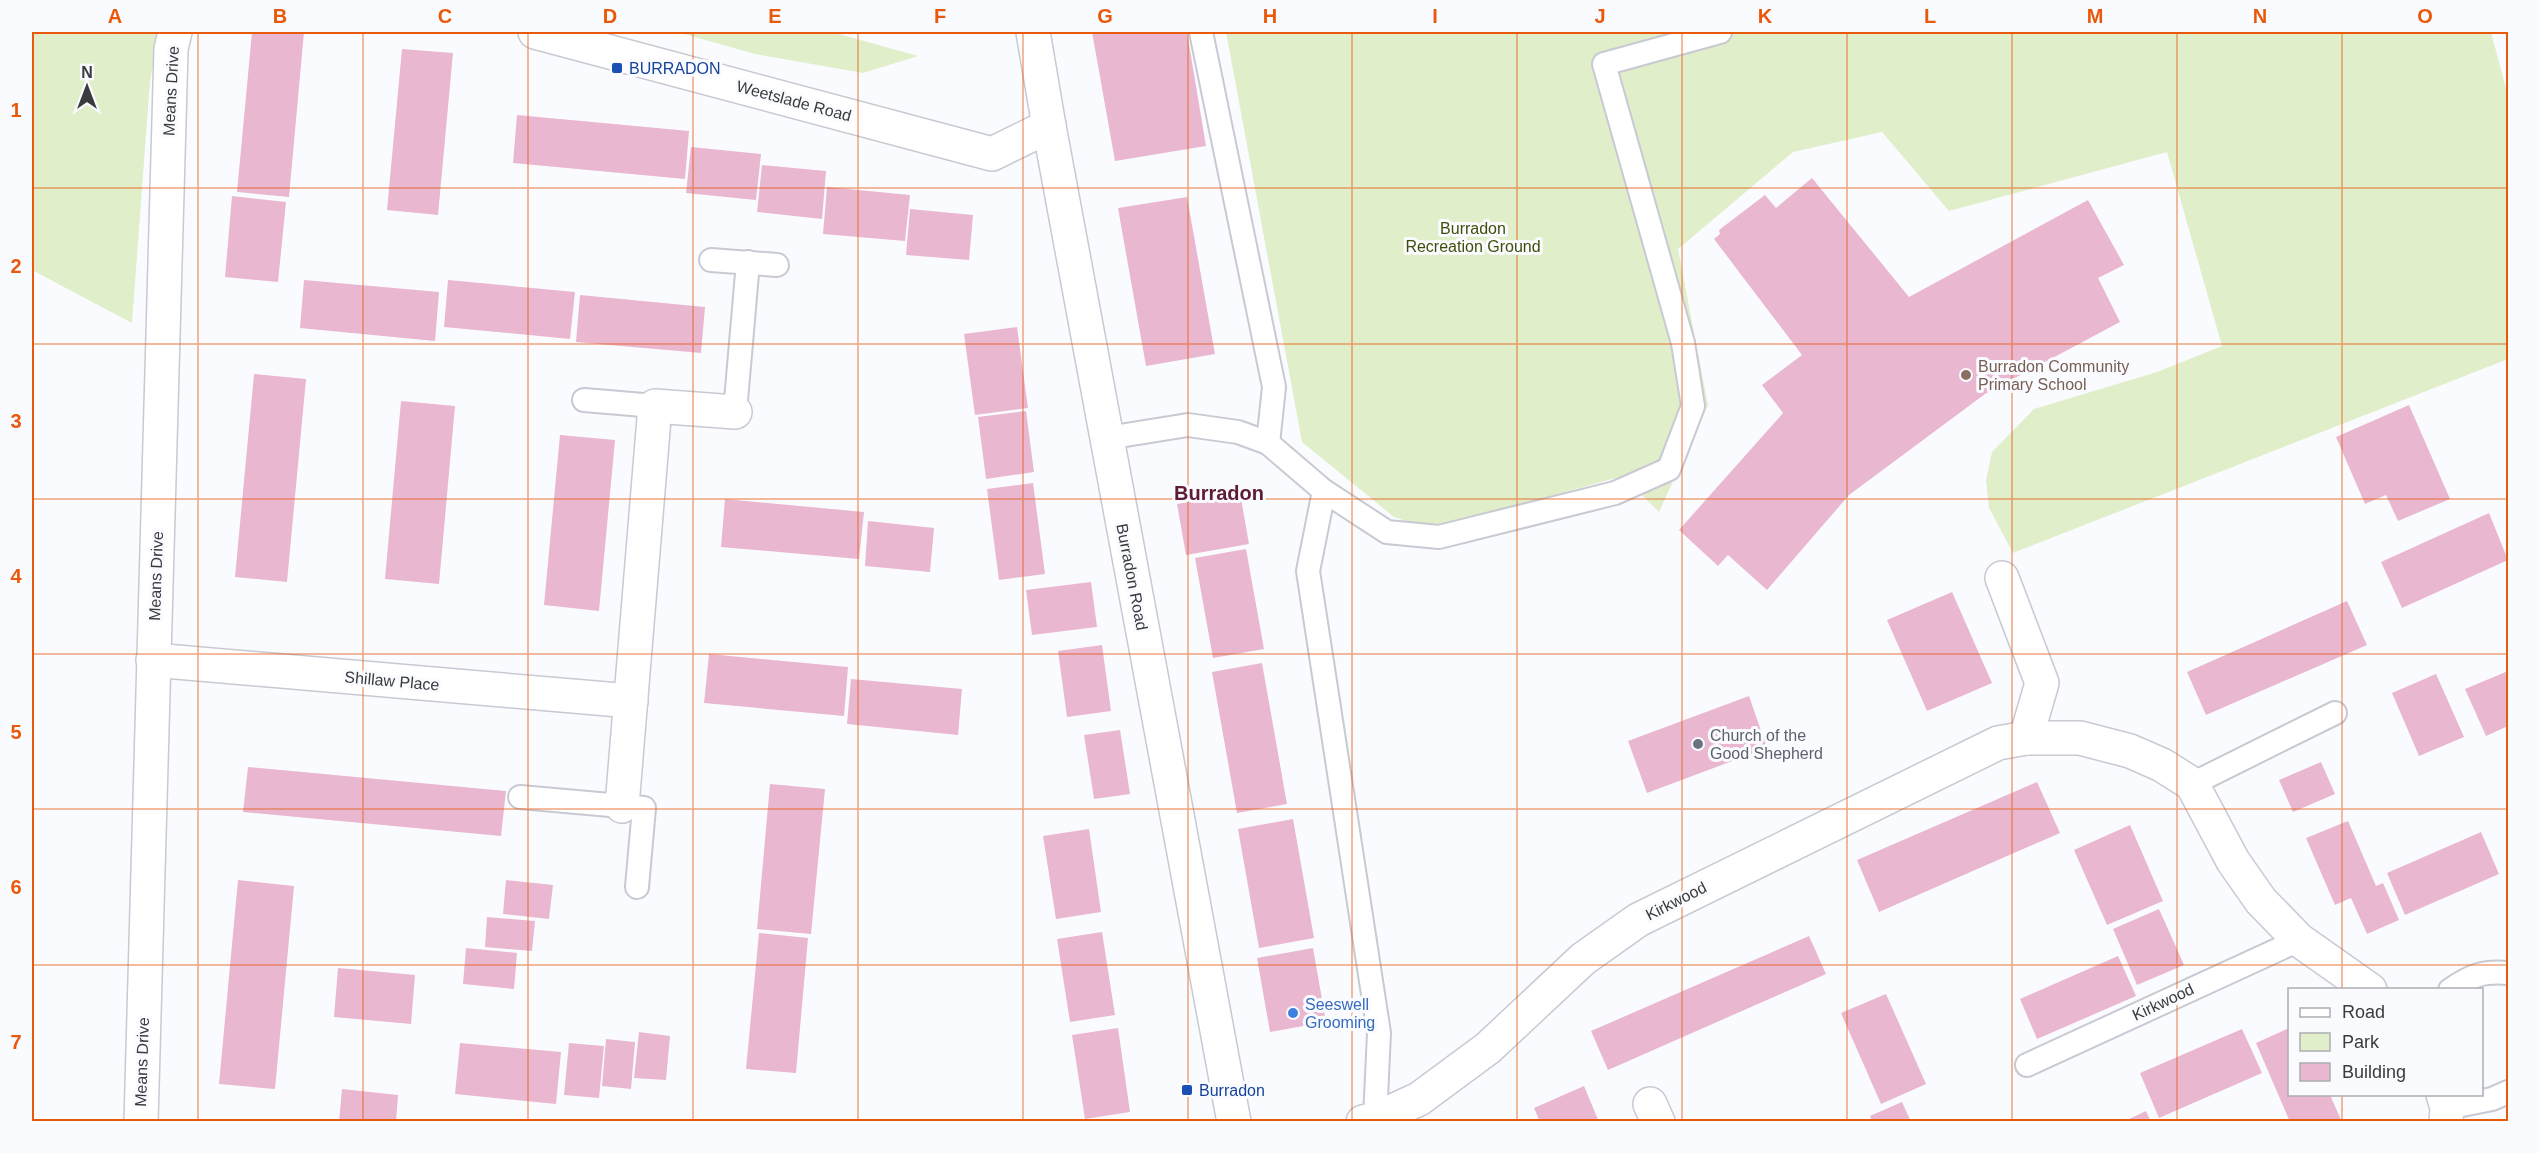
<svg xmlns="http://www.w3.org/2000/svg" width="2540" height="1153" font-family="Helvetica,sans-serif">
<rect width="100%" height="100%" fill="#fafbff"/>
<!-- green -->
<g fill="#e0eec9">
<path d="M 32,32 L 159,32 L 150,81 L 132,323 L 32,270 Z"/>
<path d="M 677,32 L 832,32 L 918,56 L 863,73 L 755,54 Z"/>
<path d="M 1226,32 L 2491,32 L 2508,96 L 2508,359 L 2013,553 L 1989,508 L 1986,480 L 1992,452 L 2034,409 L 2157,372 L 2222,346 L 2167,152 L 1949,211 L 1882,132 L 1793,152 L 1678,249 L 1708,405 L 1659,512 L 1623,476 L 1430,529 L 1394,517 L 1302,442 Z"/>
</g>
<!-- building -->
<g fill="#e9b8d0">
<path d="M 252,32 L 304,32 L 289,197 L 237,192 Z"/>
<path d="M 1092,32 L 1187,32 L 1206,146 L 1115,161 Z"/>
<path d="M 402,49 L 453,53 L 438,215 L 387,210 Z"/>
<path d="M 517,115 L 689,131 L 685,179 L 513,163 Z"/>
<path d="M 691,147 L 761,154 L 756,200 L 686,193 Z"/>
<path d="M 762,165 L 826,171 L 822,219 L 757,212 Z"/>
<path d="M 1812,178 L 1909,297 L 2088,200 L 2124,265 L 2098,278 L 2120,322 L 1985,394 L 1849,495 L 1767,590 L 1728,555 L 1718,566 L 1679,530 L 1783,413 L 1762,385 L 1802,355 L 1714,239 L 1720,234 L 1719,230 L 1765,195 L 1776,208 Z"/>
<path d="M 827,187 L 910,195 L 905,241 L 823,234 Z"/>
<path d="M 232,196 L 286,202 L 278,282 L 225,277 Z"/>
<path d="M 1187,197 L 1215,354 L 1146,366 L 1118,208 Z"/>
<path d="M 910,209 L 973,215 L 969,260 L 906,255 Z"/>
<path d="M 304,280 L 439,292 L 435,341 L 300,328 Z"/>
<path d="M 448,280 L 575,292 L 570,339 L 444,327 Z"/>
<path d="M 580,295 L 705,307 L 701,353 L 576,342 Z"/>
<path d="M 1017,327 L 1028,408 L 975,415 L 964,334 Z"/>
<path d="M 254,374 L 306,379 L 287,582 L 235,577 Z"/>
<path d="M 401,401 L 455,406 L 439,584 L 385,579 Z"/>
<path d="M 2409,405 L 2450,499 L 2398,521 L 2386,495 L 2365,504 L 2336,437 Z"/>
<path d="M 1026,411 L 1034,472 L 986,479 L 978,417 Z"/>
<path d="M 560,435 L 615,440 L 599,611 L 544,605 Z"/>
<path d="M 1033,483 L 1045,574 L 999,580 L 987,489 Z"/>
<path d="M 1240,493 L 1249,544 L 1186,555 L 1177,504 Z"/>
<path d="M 725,499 L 864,512 L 859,559 L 721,547 Z"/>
<path d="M 2489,513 L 2508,560 L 2402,608 L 2381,562 Z"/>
<path d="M 868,521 L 934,528 L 930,572 L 865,566 Z"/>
<path d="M 1246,549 L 1264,649 L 1213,658 L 1195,558 Z"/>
<path d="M 1091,582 L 1097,627 L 1032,635 L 1026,590 Z"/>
<path d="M 1952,592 L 1992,683 L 1927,711 L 1887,620 Z"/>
<path d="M 2347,601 L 2367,645 L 2206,715 L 2187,672 Z"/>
<path d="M 1102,645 L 1111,711 L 1067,717 L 1058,651 Z"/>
<path d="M 709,654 L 848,667 L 844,716 L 704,703 Z"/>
<path d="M 1262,663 L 1287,804 L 1237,813 L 1212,672 Z"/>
<path d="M 2508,671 L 2508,726 L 2486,736 L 2465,689 Z"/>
<path d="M 2436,674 L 2464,737 L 2419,756 L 2392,693 Z"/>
<path d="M 851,679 L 962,689 L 958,735 L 847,724 Z"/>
<path d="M 1749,696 L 1767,748 L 1647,793 L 1628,741 Z"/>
<path d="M 1120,730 L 1130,794 L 1094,799 L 1084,735 Z"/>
<path d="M 2321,762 L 2335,794 L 2293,812 L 2279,780 Z"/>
<path d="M 248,767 L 506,791 L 501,836 L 243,812 Z"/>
<path d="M 2037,782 L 2060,833 L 1879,912 L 1857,860 Z"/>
<path d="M 770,784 L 825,789 L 811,934 L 757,929 Z"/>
<path d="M 1293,819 L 1314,938 L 1259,948 L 1238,829 Z"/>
<path d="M 2348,821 L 2376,886 L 2383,883 L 2399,920 L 2367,934 L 2351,898 L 2335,905 L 2306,838 Z"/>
<path d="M 2130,825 L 2163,901 L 2107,925 L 2074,850 Z"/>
<path d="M 1089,829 L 1101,912 L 1056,919 L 1043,836 Z"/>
<path d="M 2481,832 L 2499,874 L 2405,915 L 2387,873 Z"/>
<path d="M 238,880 L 294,886 L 275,1089 L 219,1084 Z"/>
<path d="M 506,880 L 553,885 L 549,919 L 503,914 Z"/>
<path d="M 2159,909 L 2184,965 L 2137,985 L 2113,929 Z"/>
<path d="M 487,917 L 535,921 L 532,951 L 485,947 Z"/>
<path d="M 1102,932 L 1115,1015 L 1070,1022 L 1057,939 Z"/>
<path d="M 759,933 L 808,938 L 796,1073 L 746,1069 Z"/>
<path d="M 1809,936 L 1826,974 L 1608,1070 L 1591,1031 Z"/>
<path d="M 466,948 L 517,953 L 514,989 L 463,984 Z"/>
<path d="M 1313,948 L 1326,1022 L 1270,1032 L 1257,958 Z"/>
<path d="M 2118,956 L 2136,996 L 2037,1039 L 2020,999 Z"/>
<path d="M 338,968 L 415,975 L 411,1024 L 334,1017 Z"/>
<path d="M 1886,994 L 1926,1084 L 1881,1104 L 1841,1013 Z"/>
<path d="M 1118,1028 L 1130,1112 L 1085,1119 L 1072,1035 Z"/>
<path d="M 2289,1028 L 2289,1095 L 2330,1095 L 2342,1122 L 2290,1122 L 2256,1043 Z"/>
<path d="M 2242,1029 L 2262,1073 L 2159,1118 L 2140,1073 Z"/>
<path d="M 639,1032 L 670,1036 L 666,1080 L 634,1078 Z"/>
<path d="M 606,1039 L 635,1042 L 631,1089 L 602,1086 Z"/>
<path d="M 460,1043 L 561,1052 L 556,1104 L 455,1094 Z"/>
<path d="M 569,1043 L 604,1046 L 599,1098 L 564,1095 Z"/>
<path d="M 1584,1086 L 1599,1122 L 1540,1122 L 1534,1108 Z"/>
<path d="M 342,1089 L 398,1095 L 396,1122 L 339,1122 Z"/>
<path d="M 1902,1102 L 1911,1122 L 1872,1122 L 1870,1116 Z"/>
<path d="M 2146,1111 L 2151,1122 L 2123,1122 Z"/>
</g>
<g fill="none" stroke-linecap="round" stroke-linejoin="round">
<!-- service casing -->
<g stroke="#c8c9d3" stroke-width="26">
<g id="service">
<path d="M 1201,32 L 1274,387 L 1268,443"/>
<path d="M 711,260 L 777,265"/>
<path d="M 584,400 L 655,406"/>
<path d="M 735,412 L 748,262"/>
<path d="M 1107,438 L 1188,425 L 1238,432 L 1268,443 L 1324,491 L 1387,532 L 1439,537 L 1615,493 L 1669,469 L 1693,406 L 1683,343 L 1604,64 L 1720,32"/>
<path d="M 1324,491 L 1308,571 L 1379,1033 L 1375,1119"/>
<path d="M 2192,784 L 2335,713"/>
<path d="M 520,797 L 644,808 L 637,887"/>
<path d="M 2450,990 C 2472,975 2483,971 2508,973"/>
<path d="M 2027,1065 L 2299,940"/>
<path d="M 2447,1108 L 2492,1099 L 2508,1092"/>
</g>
</g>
<!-- minor casing -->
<g stroke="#c8c9d3" stroke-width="36">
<g id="minor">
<path d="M 2002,578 L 2042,683 L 2026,738"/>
<path d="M 153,660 L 631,701"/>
<path d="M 622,806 L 655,406 L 735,412"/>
<path d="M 2443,1094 L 2447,1108 L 2446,1122"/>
<path d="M 1650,1104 L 1658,1122"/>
<path d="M 141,1122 L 171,49 L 175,32"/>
<path d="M 1363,1122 L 1375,1119 L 1419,1099 L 1488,1048 L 1583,959 L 1638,920 L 1998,743 L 2026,738 L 2080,738 L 2130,751 L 2162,765 L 2192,784 L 2233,861 L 2261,901 L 2299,940 L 2370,990"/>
</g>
</g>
<!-- tertiary casing -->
<g stroke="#c8c9d3" stroke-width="36">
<path id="tertiary" d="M 535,32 L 992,154 L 1049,126"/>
</g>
<!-- secondary casing -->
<g stroke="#c8c9d3" stroke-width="36">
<path id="secondary" d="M 1033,32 L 1049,126 L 1234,1122"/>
</g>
<!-- service -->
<use href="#service" stroke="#fff" stroke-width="22"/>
<!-- minor -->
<use href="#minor" stroke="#fff" stroke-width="33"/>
<!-- tertiary -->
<use href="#tertiary" stroke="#fff" stroke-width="33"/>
<!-- secondary -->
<use href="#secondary" stroke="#fff" stroke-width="33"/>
</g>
<!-- grid -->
<path fill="none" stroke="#e8590c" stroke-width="1.5" stroke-opacity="0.55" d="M 198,32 L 198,1122M 363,32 L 363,1122M 528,32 L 528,1122M 693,32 L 693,1122M 858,32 L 858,1122M 1023,32 L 1023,1122M 1188,32 L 1188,1122M 1352,32 L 1352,1122M 1517,32 L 1517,1122M 1682,32 L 1682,1122M 1847,32 L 1847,1122M 2012,32 L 2012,1122M 2177,32 L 2177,1122M 2342,32 L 2342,990M 32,188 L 2508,188M 32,344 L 2508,344M 32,499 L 2508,499M 32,654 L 2508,654M 32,809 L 2508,809M 32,965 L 2508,965M 2342,1094 L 2342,1122"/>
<!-- markers -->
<g fill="#1a4fb4" stroke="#fafbff" stroke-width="2">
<rect x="611" y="62" width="12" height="12" rx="3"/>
<rect x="1181" y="1084" width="12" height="12" rx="3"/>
</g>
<circle fill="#8d6e63" stroke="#fafbff" stroke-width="2" cx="1966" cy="375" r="6"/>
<circle fill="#6b7280" stroke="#fafbff" stroke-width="2" cx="1698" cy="744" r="6"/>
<circle fill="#3f7fe0" stroke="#fafbff" stroke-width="2" cx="1293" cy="1013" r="6"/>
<g text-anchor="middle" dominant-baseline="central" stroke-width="6" stroke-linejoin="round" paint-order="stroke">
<!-- transit labels -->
<g font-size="16" fill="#164399" stroke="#fafbff" text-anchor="start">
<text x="629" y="68">BURRADON</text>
<text x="1199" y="1090">Burradon</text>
</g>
<!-- street labels -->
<g font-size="16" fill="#3a3b3f" stroke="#fafbff">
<text transform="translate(171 91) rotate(-87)">Means Drive</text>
<text transform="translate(794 101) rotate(15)">Weetslade Road</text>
<text transform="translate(156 576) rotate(-88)">Means Drive</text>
<text transform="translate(1132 577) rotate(79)">Burradon Road</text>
<text transform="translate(392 681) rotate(5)">Shillaw Place</text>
<text transform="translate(1676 901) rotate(-27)">Kirkwood</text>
<text transform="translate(2163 1002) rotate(-25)">Kirkwood</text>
<text transform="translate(142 1062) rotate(-88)">Means Drive</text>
</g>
<!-- park labels -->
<g font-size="16" fill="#3c4f07" stroke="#fafbff">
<text x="1473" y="228">Burradon<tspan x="1473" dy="18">Recreation Ground</tspan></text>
</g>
<!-- education labels -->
<g font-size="16" fill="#785e54" stroke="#fafbff" text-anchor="start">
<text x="1978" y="366">Burradon Community<tspan x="1978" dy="18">Primary School</tspan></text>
</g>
<!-- worship labels -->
<g font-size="16" fill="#5b616d" stroke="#fafbff" text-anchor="start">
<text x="1710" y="735">Church of the<tspan x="1710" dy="18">Good Shepherd</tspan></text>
</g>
<!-- shop labels -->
<g font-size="16" fill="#366cbe" stroke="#fafbff" text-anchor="start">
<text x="1305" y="1004">Seeswell<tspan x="1305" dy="18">Grooming</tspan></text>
</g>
<!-- quarter labels -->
<g font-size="20" font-weight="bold" fill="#5f1c37" stroke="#fafbff">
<text x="1219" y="493">Burradon</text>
</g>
</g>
<!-- border -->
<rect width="2540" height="1153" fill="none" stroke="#fafbff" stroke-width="66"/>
<!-- legend -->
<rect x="2288" y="988" width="195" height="108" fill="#fafbff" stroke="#adaeb2" stroke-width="1.5"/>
<rect x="2300" y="1008" width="30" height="9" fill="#ffffff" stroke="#adaeb2" stroke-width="1.5"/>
<text x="2342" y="1018" font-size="18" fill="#3a3b3f">Road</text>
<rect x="2300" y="1033" width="30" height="18" fill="#e0eec9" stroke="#adaeb2" stroke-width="1.5"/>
<text x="2342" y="1048" font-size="18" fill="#3a3b3f">Park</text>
<rect x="2300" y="1063" width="30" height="18" fill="#e9b8d0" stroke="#adaeb2" stroke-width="1.5"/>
<text x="2342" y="1078" font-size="18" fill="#3a3b3f">Building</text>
<!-- north arrow -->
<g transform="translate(87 87)" stroke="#fafbff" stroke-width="4.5" paint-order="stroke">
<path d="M0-4.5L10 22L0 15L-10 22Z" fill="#3a3b3f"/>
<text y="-9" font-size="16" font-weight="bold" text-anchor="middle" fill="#3a3b3f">N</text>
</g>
<rect x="33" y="33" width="2474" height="1087" fill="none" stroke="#e8590c" stroke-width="2"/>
<g font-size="20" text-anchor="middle" font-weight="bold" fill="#e8590c">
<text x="115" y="23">A</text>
<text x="280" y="23">B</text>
<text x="445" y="23">C</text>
<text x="610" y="23">D</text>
<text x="775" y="23">E</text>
<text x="940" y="23">F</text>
<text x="1105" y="23">G</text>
<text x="1270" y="23">H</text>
<text x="1435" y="23">I</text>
<text x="1600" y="23">J</text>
<text x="1765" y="23">K</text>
<text x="1930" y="23">L</text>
<text x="2095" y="23">M</text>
<text x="2260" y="23">N</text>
<text x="2425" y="23">O</text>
<text x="16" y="117">1</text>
<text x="16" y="273">2</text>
<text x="16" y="428">3</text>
<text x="16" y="583">4</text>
<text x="16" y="739">5</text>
<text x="16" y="894">6</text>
<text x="16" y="1049">7</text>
</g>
</svg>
